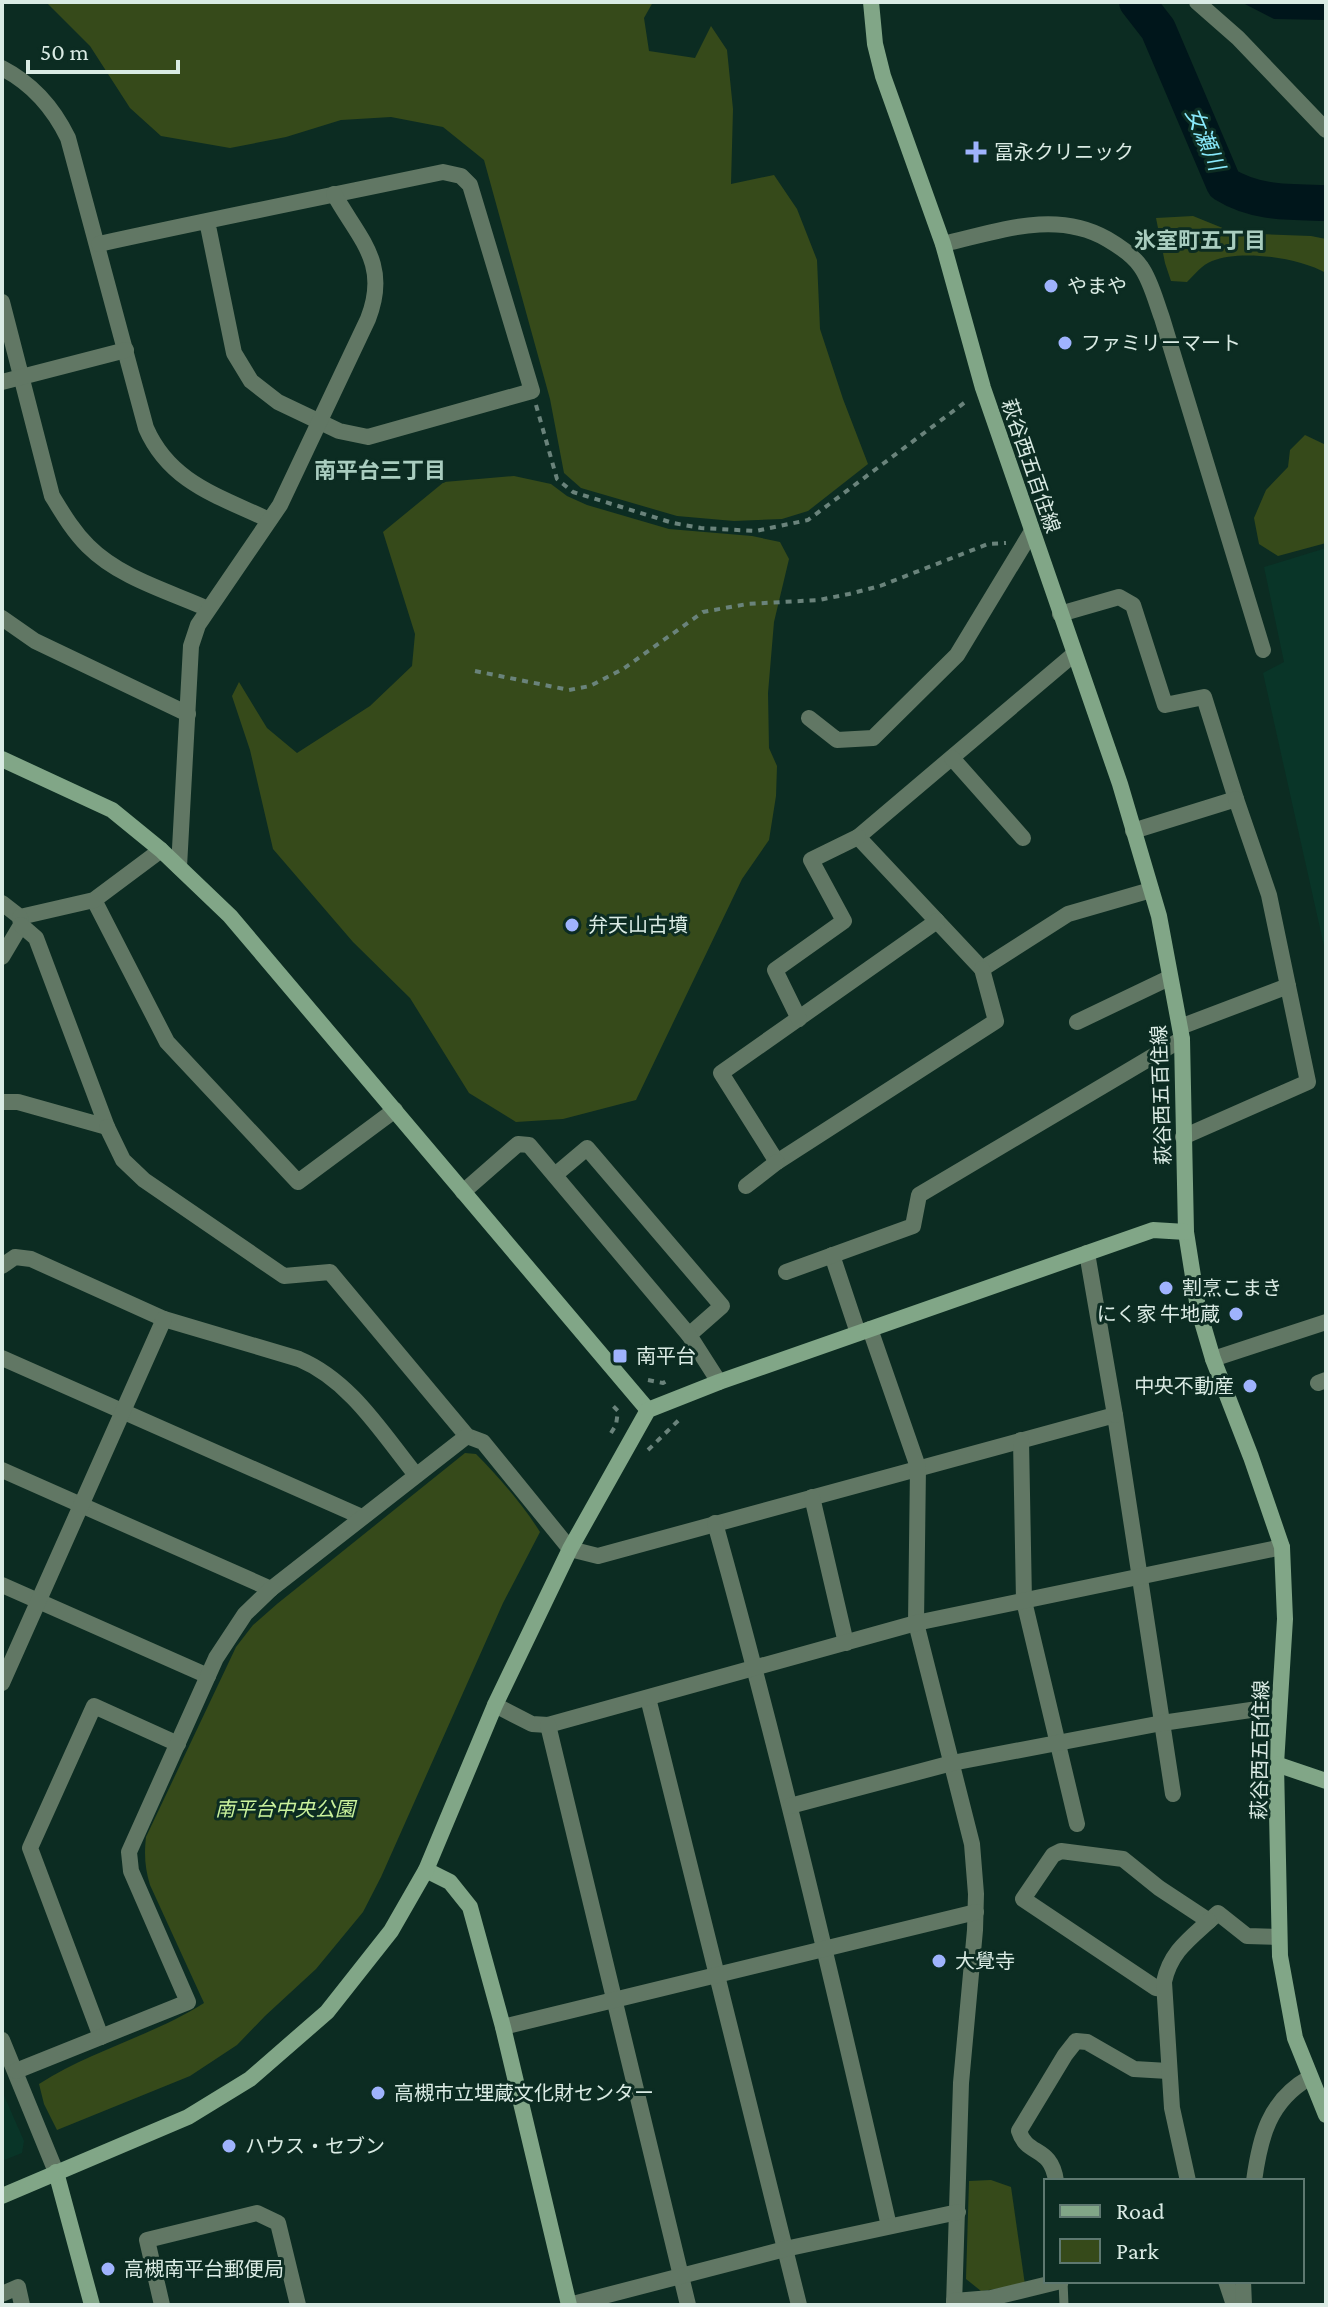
<svg xmlns="http://www.w3.org/2000/svg" width="1328" height="2307" font-family="'Crimson Pro','Noto Sans JP',serif">
<rect width="100%" height="100%" fill="#0c2c22"/>
<!-- built -->
<g fill="#093528">
<path d="M 1326,548 L 1326,955 L 1263,673 L 1284,662 L 1264,567 Z"/>
<path d="M 2,2091 L 24,2141 L 22,2153 L 2,2161 Z"/>
</g>
<!-- green -->
<g fill="#364a1a">
<path d="M 46,2 L 653,2 L 644,18 L 649,51 L 695,58 L 711,26 L 727,50 L 733,109 L 731,184 L 774,175 L 797,209 L 817,260 L 820,329 L 843,399 L 868,464 L 808,511 L 782,519 L 734,521 L 677,516 L 581,488 L 564,473 L 550,399 L 484,160 L 443,127 L 391,117 L 341,120 L 286,137 L 230,148 L 161,136 L 130,108 L 90,46 Z"/>
<path d="M 1193,216 L 1235,233 L 1311,236 L 1326,239 L 1326,273 C 1299,258 1242,249 1212,261 C 1202,265 1195,274 1187,282 L 1171,281 L 1165,263 L 1156,218 Z"/>
<path d="M 1305,435 L 1326,445 L 1326,543 L 1278,556 L 1259,544 L 1254,518 L 1266,490 L 1288,467 L 1290,450 Z"/>
<path d="M 514,476 L 551,484 L 567,496 L 587,505 L 669,529 L 752,536 L 780,542 L 789,559 L 774,622 L 768,693 L 769,748 L 777,766 L 776,796 L 769,840 L 742,879 L 636,1100 L 563,1119 L 516,1122 L 469,1093 L 410,998 L 353,942 L 273,849 L 250,750 L 232,696 L 239,682 L 267,728 L 297,753 L 370,706 L 412,666 L 415,634 L 383,532 L 444,482 Z"/>
<path d="M 465,1453 L 476,1454 C 499,1477 523,1505 540,1532 L 503,1603 L 381,1877 L 363,1912 L 316,1969 L 265,2016 L 237,2045 L 190,2076 L 57,2130 L 44,2104 L 39,2084 C 90,2051 152,2036 204,2003 L 150,1885 C 145,1868 144,1855 146,1837 L 236,1647 L 253,1625 L 277,1604 Z"/>
<path d="M 991,2180 L 1011,2187 L 1025,2285 L 981,2291 L 966,2279 L 969,2181 Z"/>
</g>
<!-- water -->
<path fill="#00161b" d="M 1241,2 L 1326,2 L 1326,20 L 1274,19 Z"/>
<g fill="none" stroke-linecap="round" stroke-linejoin="round">
<!-- river -->
<path stroke="#00161b" stroke-width="36" d="M 1137,2 L 1158,29 L 1224,184 C 1256,204 1290,202 1326,203"/>
<!-- path -->
<g stroke="#6a837b" stroke-width="4" stroke-dasharray="6 6" stroke-linecap="butt">
<path d="M 536,405 L 557,479 L 573,492 L 673,523 L 701,528 L 756,531 L 808,520 L 968,400"/>
<path d="M 475,671 L 569,690 L 590,686 L 623,669 L 703,612 L 747,604 L 819,600 L 849,594 L 880,586 L 988,544 L 1006,543"/>
<path d="M 648,1380 L 663,1383 L 670,1379"/>
<path d="M 611,1433 L 616,1425 L 618,1411 L 612,1405"/>
<path d="M 648,1450 L 682,1417"/>
</g>
<!-- lane -->
<path stroke="#617764" stroke-width="9" d="M 1063,2281 L 1064,2305"/>
<!-- street -->
<g stroke="#617764" stroke-width="16">
<path d="M 1197,2 L 1238,38 L 1326,130"/>
<path d="M 2,68 C 33,84 53,107 68,138 L 146,428 C 170,483 219,496 269,520"/>
<path d="M 99,244 C 213,219 328,196 443,172 L 461,176 L 470,185 L 532,391 L 368,437 L 339,431 L 278,402 L 251,381 L 234,353 L 207,221"/>
<path d="M 943,244 C 997,232 1055,209 1107,239 C 1119,246 1133,255 1141,267 C 1151,281 1156,302 1162,318 L 1263,650"/>
<path d="M 2,302 L 52,496 C 63,514 73,531 88,546 C 120,578 168,591 208,609"/>
<path d="M 2,382 L 126,350"/>
<path d="M 1060,614 L 1119,597 L 1133,605 L 1165,705 L 1204,697 L 1236,799 L 1133,831"/>
<path d="M 2,618 L 35,641 L 188,714"/>
<path d="M 1074,654 L 858,837 L 982,969 L 1068,914 L 1151,890"/>
<path d="M 809,718 L 837,740 L 873,738 L 957,655 L 1032,531"/>
<path d="M 952,758 L 1023,838"/>
<path d="M 179,867 L 191,646 L 198,625 L 280,505 L 368,319 C 390,263 359,239 334,194"/>
<path d="M 94,900 L 167,1042 L 298,1182 L 395,1110"/>
<path d="M 2,903 L 20,917 L 94,900 L 161,850"/>
<path d="M 937,921 L 721,1073 L 777,1162 L 996,1021 L 982,969"/>
<path d="M 2,957 L 21,925 L 20,917"/>
<path d="M 799,1019 L 775,970 L 844,921 L 811,860 L 858,837"/>
<path d="M 1077,1022 L 1169,978"/>
<path d="M 1180,1027 L 1288,986"/>
<path d="M 2,1102 L 18,1102 L 107,1127 L 36,938 L 21,925"/>
<path d="M 107,1127 L 123,1160 L 144,1180 L 284,1276 L 330,1272 L 467,1436 L 483,1442 L 570,1549 L 598,1556 L 1115,1415 L 1173,1794"/>
<path d="M 1183,1137 L 1308,1082 L 1269,895 L 1236,799"/>
<path d="M 555,1175 L 587,1148 L 722,1306 L 689,1335"/>
<path d="M 746,1186 L 777,1162"/>
<path d="M 463,1192 L 518,1144 L 529,1145 L 689,1335 L 719,1382"/>
<path d="M 1087,1253 L 1115,1415"/>
<path d="M 832,1255 L 858,1333"/>
<path d="M 2,1266 L 15,1257 L 31,1259 L 164,1319 L 299,1359 C 351,1381 382,1433 416,1475"/>
<path d="M 786,1272 L 913,1226 L 919,1195 L 1182,1039"/>
<path d="M 870,1329 L 918,1467 L 916,1623 L 972,1844 L 976,1894 L 975,1930 L 961,2083 L 954,2305"/>
<path d="M 2,1358 L 362,1517"/>
<path d="M 1213,1359 L 1326,1322"/>
<path d="M 1318,1383 L 1326,1380"/>
<path d="M 1021,1440 L 1024,1601 L 1077,1824"/>
<path d="M 2,1470 L 271,1589"/>
<path d="M 812,1497 L 846,1643"/>
<path d="M 715,1523 C 780,1756 835,1991 889,2226"/>
<path d="M 2,1585 L 208,1676"/>
<path d="M 2,1683 L 164,1319"/>
<path d="M 648,1698 L 799,2305"/>
<path d="M 495,1705 L 532,1724 L 548,1725 L 916,1623 L 1282,1547"/>
<path d="M 548,1725 L 688,2305"/>
<path d="M 790,1806 L 952,1763 L 1162,1723 L 1278,1706"/>
<path d="M 1164,1989 L 1156,1988 L 1023,1899 L 1053,1855 L 1061,1851 L 1123,1859 L 1159,1888 L 1209,1921 L 1218,1913 L 1247,1936 L 1279,1937"/>
<path d="M 503,2027 L 976,1912"/>
<path d="M 101,2037 L 30,1848 L 94,1706 L 178,1744"/>
<path d="M 2,2040 L 56,2172"/>
<path d="M 16,2071 L 188,2002 L 131,1871 L 129,1852 L 216,1658 L 245,1614 L 271,1589 L 467,1436"/>
<path d="M 1056,2181 C 1051,2145 1027,2157 1019,2131 L 1065,2055 L 1076,2041 L 1087,2042 L 1134,2069 L 1168,2071"/>
<path d="M 1188,2181 L 1172,2108 L 1164,1982 C 1170,1953 1188,1940 1209,1921"/>
<path d="M 1254,2181 C 1260,2137 1269,2101 1309,2078"/>
<path d="M 1226,2281 L 1234,2305"/>
<path d="M 1243,2281 L 1244,2305"/>
<path d="M 2,2294 L 18,2287 L 22,2305"/>
<path d="M 954,2301 L 991,2298 L 1061,2281"/>
<path d="M 162,2305 L 147,2240 L 257,2213 L 278,2223 L 298,2305"/>
<path d="M 569,2305 L 785,2249 L 958,2212"/>
</g>
<!-- secondary -->
<g stroke="#81a687" stroke-width="16">
<path d="M 871,2 L 875,44 L 883,76 L 943,244 L 983,388 L 1120,784 L 1159,916 L 1182,1039 L 1186,1232 L 1198,1308 L 1213,1359 L 1251,1457 L 1282,1547 L 1285,1619 L 1276,1764 L 1280,1956 L 1295,2038 L 1326,2115"/>
<path d="M 2,759 L 112,810 L 161,850 L 230,916 L 648,1410"/>
<path d="M 1276,1764 L 1326,1781"/>
<path d="M 426,1870 L 450,1882 L 470,1907 L 503,2027 L 569,2305"/>
<path d="M 56,2172 L 92,2305"/>
<path d="M 2,2196 L 188,2117 L 250,2079 L 327,2012 L 391,1931 L 426,1870 L 495,1705 L 570,1549 L 648,1410 L 719,1382 L 1153,1230 L 1186,1232"/>
</g>
</g>
<!-- markers -->
<g fill="#9fb3fd" stroke="#0c2c22" stroke-width="3">
<path d="M972 140h8v8h8v8h-8v8h-8v-8h-8v-8h8z"/>
<circle cx="1051" cy="286" r="8"/>
<circle cx="1065" cy="343" r="8"/>
<circle cx="572" cy="925" r="8"/>
<circle cx="1166" cy="1288" r="8"/>
<circle cx="1236" cy="1314" r="8"/>
<rect x="612" y="1348" width="16" height="16" rx="4"/>
<circle cx="1250" cy="1386" r="8"/>
<circle cx="939" cy="1961" r="8"/>
<circle cx="378" cy="2093" r="8"/>
<circle cx="229" cy="2146" r="8"/>
<circle cx="108" cy="2269" r="8"/>
</g>
<g text-anchor="middle" dominant-baseline="central" stroke-width="6" stroke-linejoin="round" paint-order="stroke">
<!-- poi labels -->
<g font-size="20" fill="#daebe4" stroke="#0c2c22" text-anchor="start">
<text x="994" y="152">冨永クリニック</text>
<text x="1067" y="286">やまや</text>
<text x="1081" y="343">ファミリーマート</text>
<text x="588" y="925">弁天山古墳</text>
<text x="1182" y="1288">割烹こまき</text>
<text x="1220" y="1314" text-anchor="end">にく家 牛地蔵</text>
<text x="636" y="1356">南平台</text>
<text x="1234" y="1386" text-anchor="end">中央不動産</text>
<text x="955" y="1961">大覺寺</text>
<text x="394" y="2093">高槻市立埋蔵文化財センター</text>
<text x="245" y="2146">ハウス・セブン</text>
<text x="124" y="2269">高槻南平台郵便局</text>
</g>
<!-- street labels -->
<g font-size="20" fill="#daebe4" stroke="#0c2c22">
<text transform="translate(1031 466) rotate(71)">萩谷西五百住線</text>
<text transform="translate(1161 1095) rotate(-92)">萩谷西五百住線</text>
<text transform="translate(1260 1750) rotate(-89)">萩谷西五百住線</text>
</g>
<!-- park labels -->
<g font-size="20" font-style="italic" fill="#caf29c" stroke="#0c2c22">
<text x="285" y="1809">南平台中央公園</text>
</g>
<!-- water labels -->
<g font-size="22" font-style="italic" fill="#89eafc" stroke="#0c2c22">
<text transform="translate(1205 139) rotate(67)">女瀬川</text>
</g>
<!-- neighbourhood labels -->
<g font-size="22" font-weight="bold" fill="#a9cdbf" stroke="#0c2c22">
<text x="1200" y="240">氷室町五丁目</text>
<text x="380" y="470">南平台三丁目</text>
</g>
</g>
<!-- border -->
<rect width="1328" height="2307" fill="none" stroke="#daebe4" stroke-width="8"/>
<!-- legend -->
<rect x="1044" y="2179" width="260" height="104" fill="#0c2c22" stroke="#5e7870" stroke-width="2"/>
<rect x="1060" y="2205" width="40" height="12" fill="#81a687" stroke="#5e7870" stroke-width="2"/>
<text x="1116" y="2219" font-size="24" fill="#daebe4">Road</text>
<rect x="1060" y="2239" width="40" height="24" fill="#364a1a" stroke="#5e7870" stroke-width="2"/>
<text x="1116" y="2259" font-size="24" fill="#daebe4">Park</text>
<!-- scale -->
<path d="M28 60v12h150v-12" fill="none" stroke="#daebe4" stroke-width="4"/>
<text x="40" y="60" font-size="24" fill="#daebe4" stroke="#0c2c22" stroke-width="6" paint-order="stroke">50 m</text>
</svg>
